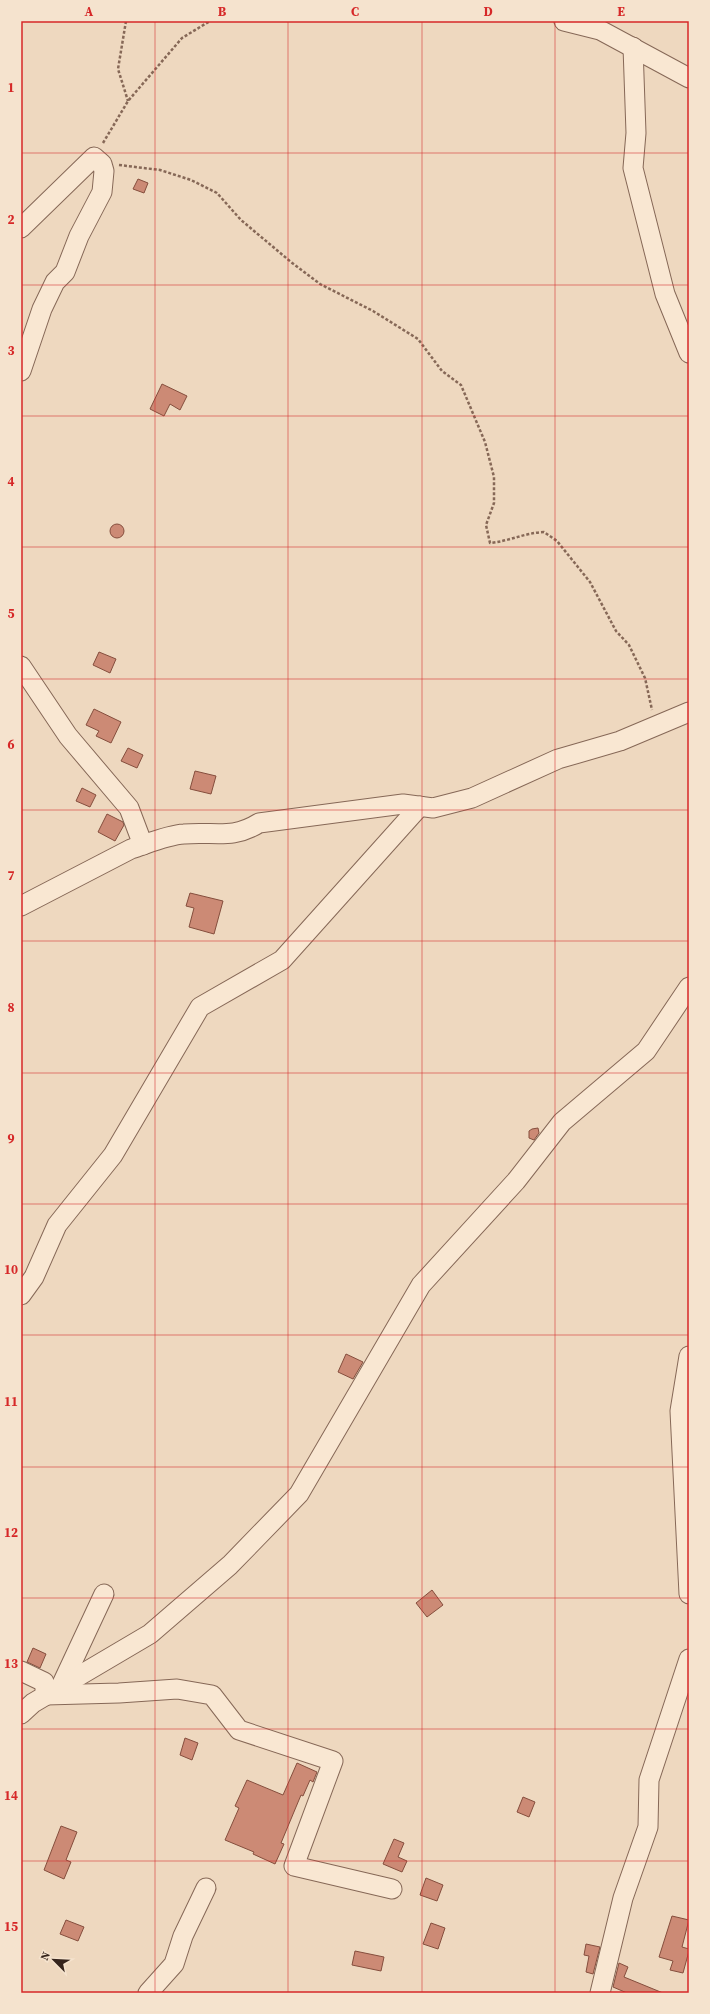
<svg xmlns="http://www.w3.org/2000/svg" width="710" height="2014" font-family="'Source Serif 4',serif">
<rect width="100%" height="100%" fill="#eed8bf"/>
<!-- building -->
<g fill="#cc8a75" stroke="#854e3d">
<path d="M 138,179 L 148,183 L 144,193 L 133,189 Z"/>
<path d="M 162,384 L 187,396 L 180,410 L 170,404 L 164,416 L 150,409 Z"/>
<circle cx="117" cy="531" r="7"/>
<path d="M 99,652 L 116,659 L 110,673 L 93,665 Z"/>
<path d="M 94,709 L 121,722 L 111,743 L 96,736 L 99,731 L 86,725 Z"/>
<path d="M 128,748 L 143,755 L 137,768 L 121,761 Z"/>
<path d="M 195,771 L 216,776 L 211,794 L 190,789 Z"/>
<path d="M 82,788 L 96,795 L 90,807 L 76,801 Z"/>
<path d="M 107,814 L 123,822 L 124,825 L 115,841 L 98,832 Z"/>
<path d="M 190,893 L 223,901 L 214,934 L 189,927 L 194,908 L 186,906 Z"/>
<path d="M 538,1128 L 539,1133 L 534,1140 L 529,1138 L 529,1131 L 532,1129 Z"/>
<path d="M 346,1354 L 363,1362 L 353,1379 L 338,1372 Z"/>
<path d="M 432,1590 L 443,1605 L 427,1617 L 416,1603 Z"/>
<path d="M 33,1648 L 46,1654 L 40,1668 L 27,1662 Z"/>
<path d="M 185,1738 L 198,1743 L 192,1760 L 180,1755 Z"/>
<path d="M 297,1763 L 317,1772 L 313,1782 L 310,1780 L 303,1796 L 301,1795 L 281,1843 L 284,1844 L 275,1864 L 253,1854 L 254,1852 L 225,1840 L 239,1808 L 235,1806 L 247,1780 L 283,1795 Z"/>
<path d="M 523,1797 L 535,1802 L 529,1817 L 517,1812 Z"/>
<path d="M 61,1826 L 77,1832 L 66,1860 L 71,1862 L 64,1879 L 44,1870 Z"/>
<path d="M 394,1839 L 404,1843 L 398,1857 L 407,1861 L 402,1872 L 383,1864 Z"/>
<path d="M 426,1878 L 443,1885 L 437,1901 L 420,1895 Z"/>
<path d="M 672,1916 L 689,1920 L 682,1947 L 689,1949 L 689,1951 L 683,1973 L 670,1970 L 673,1961 L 659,1957 Z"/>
<path d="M 66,1920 L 84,1927 L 78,1941 L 60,1934 Z"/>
<path d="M 431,1923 L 445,1928 L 438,1949 L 423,1944 Z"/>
<path d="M 586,1944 L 600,1947 L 593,1974 L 586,1972 L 589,1956 L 584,1955 Z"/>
<path d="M 355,1951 L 384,1957 L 381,1971 L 352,1965 Z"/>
<path d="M 619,1963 L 628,1967 L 624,1977 L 663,1993 L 627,1993 L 613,1987 Z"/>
</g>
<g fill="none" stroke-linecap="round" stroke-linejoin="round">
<!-- minor casing -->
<g stroke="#866857" stroke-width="21">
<g id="minor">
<path d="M 564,21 L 600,30 L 689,78"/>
<path d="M 633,47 L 636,133 L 633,168 L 665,294 L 689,353"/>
<path d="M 21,228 L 94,157 L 102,164 L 104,171 L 102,192 L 79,236 L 65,272 L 55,282 L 42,309 L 21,371"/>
<path d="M 21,666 L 68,736 L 129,808 L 143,845"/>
<path d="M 21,906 L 131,849 C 147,844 167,835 184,834 C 214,831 232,840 259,823 L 403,804 L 433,808 L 472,798 L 558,759 L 620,741 L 689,712"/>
<path d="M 21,1295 L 34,1277 L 57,1225 L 113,1155 L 200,1007 L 282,960 L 420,806"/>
<path d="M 689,1356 L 680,1411 L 689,1594"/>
<path d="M 21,1671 L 44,1682 L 46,1695 L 119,1693 L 177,1689 L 212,1695 L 239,1730 L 333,1761 L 294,1866 L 392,1889"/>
<path d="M 61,1686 L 104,1594"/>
<path d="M 21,1714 L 33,1703 L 150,1634 L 230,1565 L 299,1494 L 421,1285 L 516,1181 L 562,1122 L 646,1051 L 689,987"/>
<path d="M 148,1993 L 174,1964 L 183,1936 L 206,1888"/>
<path d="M 600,1993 L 623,1898 L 648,1827 L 649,1780 L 689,1659"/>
</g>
</g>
<!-- path -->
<g stroke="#866857" stroke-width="2.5" stroke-dasharray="3 2" stroke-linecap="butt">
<path d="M 126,21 L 118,69 L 128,101"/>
<path d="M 103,143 L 128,101 L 182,38 L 210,21"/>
<path d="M 119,165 L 160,170 L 191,180 L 217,193 L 241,220 L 291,262 L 320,284 L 373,311 L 418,339 L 442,371 L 461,385 L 485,442 L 494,477 L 494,503 L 486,525 L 490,543 C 510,541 524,533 544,532 L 557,541 L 590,582 L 616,631 L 629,645 L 645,678 L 652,710"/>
</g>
<!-- minor -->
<use href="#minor" stroke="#f9e7d2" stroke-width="19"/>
</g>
<!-- grid -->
<path fill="none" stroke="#d62828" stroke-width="1" stroke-opacity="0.55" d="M 155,21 L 155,1993M 288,21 L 288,1993M 422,21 L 422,1993M 555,21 L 555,1993M 21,153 L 689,153M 21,285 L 689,285M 21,416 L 689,416M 21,547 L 689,547M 21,679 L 689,679M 21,810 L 689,810M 21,941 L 689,941M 21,1073 L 689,1073M 21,1204 L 689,1204M 21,1335 L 689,1335M 21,1467 L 689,1467M 21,1598 L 689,1598M 21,1729 L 689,1729M 21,1861 L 689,1861"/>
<!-- border -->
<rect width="710" height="2014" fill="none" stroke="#f5e3ce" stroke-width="44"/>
<!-- north arrow -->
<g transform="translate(54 1960) rotate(294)" stroke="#f5e3ce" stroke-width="3" paint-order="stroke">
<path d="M0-3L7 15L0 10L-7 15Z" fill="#35241c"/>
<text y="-6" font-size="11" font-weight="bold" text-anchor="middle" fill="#35241c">N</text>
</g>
<rect x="22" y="22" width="666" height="1970" fill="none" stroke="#d62828" stroke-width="1.5"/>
<g font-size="13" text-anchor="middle" font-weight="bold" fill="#d62828">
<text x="89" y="16">A</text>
<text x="222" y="16">B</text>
<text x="355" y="16">C</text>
<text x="488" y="16">D</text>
<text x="621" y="16">E</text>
<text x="11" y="92">1</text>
<text x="11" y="224">2</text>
<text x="11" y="355">3</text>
<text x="11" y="486">4</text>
<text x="11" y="618">5</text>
<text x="11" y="749">6</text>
<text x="11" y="880">7</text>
<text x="11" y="1012">8</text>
<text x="11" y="1143">9</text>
<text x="11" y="1274">10</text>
<text x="11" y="1406">11</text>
<text x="11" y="1537">12</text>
<text x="11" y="1668">13</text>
<text x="11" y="1800">14</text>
<text x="11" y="1931">15</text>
</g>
</svg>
